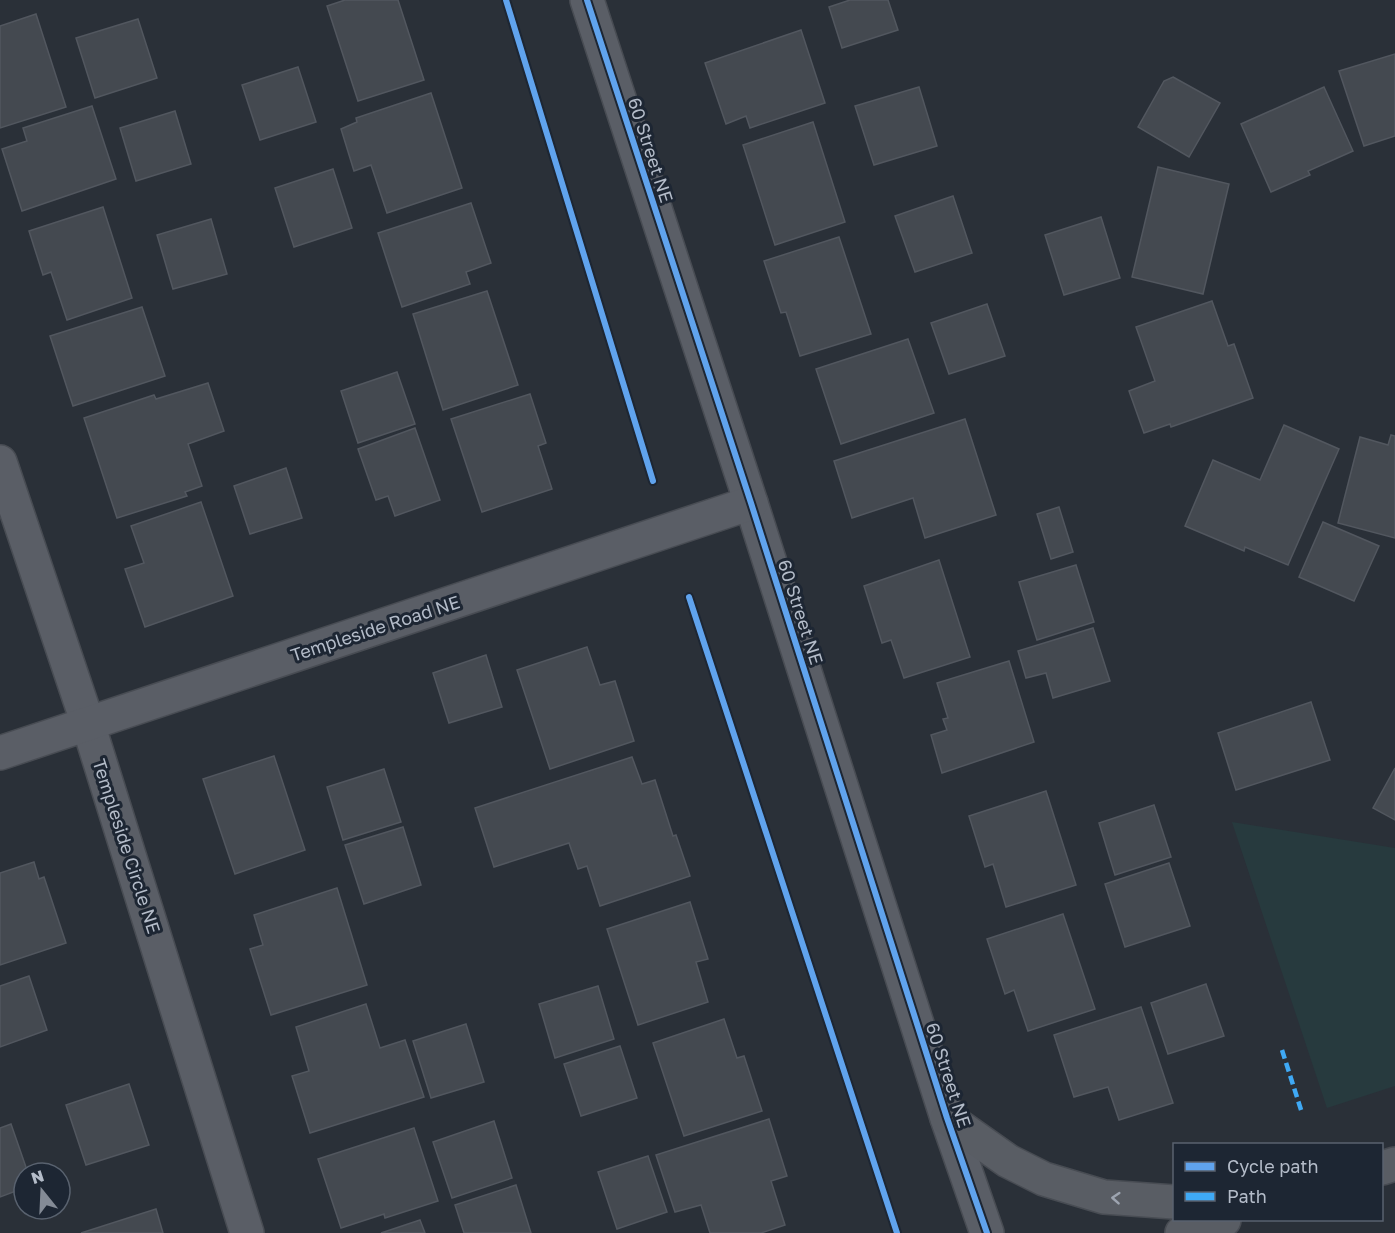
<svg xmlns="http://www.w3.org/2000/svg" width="1395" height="1233" font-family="'Golos Text',sans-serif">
<rect width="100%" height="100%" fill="#2a3038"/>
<!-- green -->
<path fill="#273a3e" d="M 1232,822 L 1395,848 L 1395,1086 L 1327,1108 Z"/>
<!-- building -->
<g fill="#444950" stroke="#52575f" stroke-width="1.5">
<path d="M 345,0 L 398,0 L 424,80 L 358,101 L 327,6 Z"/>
<path d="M 850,0 L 888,0 L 898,30 L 842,48 L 829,7 Z"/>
<path d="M 36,14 L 66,107 L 0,128 L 0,26 Z"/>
<path d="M 138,19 L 157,78 L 95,98 L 76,38 Z"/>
<path d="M 801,30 L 825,103 L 750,128 L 746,116 L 726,124 L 705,63 Z"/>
<path d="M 1395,54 L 1395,136 L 1364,146 L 1339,71 Z"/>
<path d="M 298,67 L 316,122 L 260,140 L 242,85 Z"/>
<path d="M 1173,77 L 1220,103 L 1189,157 L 1138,127 L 1164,81 Z"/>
<path d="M 919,87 L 937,146 L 874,165 L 855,106 Z"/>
<path d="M 1324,87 L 1353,151 L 1308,171 L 1310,175 L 1271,192 L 1241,124 Z"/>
<path d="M 431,93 L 462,188 L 387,213 L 371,165 L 354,171 L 341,129 L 357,122 L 356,118 Z"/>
<path d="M 92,106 L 116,179 L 22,211 L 2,149 L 27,141 L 23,128 Z"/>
<path d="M 175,111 L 191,164 L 136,181 L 120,128 Z"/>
<path d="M 813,122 L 845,222 L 775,245 L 743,145 Z"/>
<path d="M 1158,167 L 1229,184 L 1203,294 L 1132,277 Z"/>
<path d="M 333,169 L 352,228 L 294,247 L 275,188 Z"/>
<path d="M 953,196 L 972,253 L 915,272 L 895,216 Z"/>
<path d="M 471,203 L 491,263 L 466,272 L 470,284 L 402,307 L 378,233 Z"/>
<path d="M 103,207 L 132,298 L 67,320 L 51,272 L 43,275 L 29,231 Z"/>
<path d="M 1101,217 L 1120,278 L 1064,295 L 1045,235 Z"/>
<path d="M 211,219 L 227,274 L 173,289 L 157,235 Z"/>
<path d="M 839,237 L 871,334 L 800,356 L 786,312 L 781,313 L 764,261 Z"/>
<path d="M 487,291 L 518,385 L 443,410 L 413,314 Z"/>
<path d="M 1212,301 L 1228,346 L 1234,344 L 1253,398 L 1171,427 L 1170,424 L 1144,433 L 1129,391 L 1155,381 L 1136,327 Z"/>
<path d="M 987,304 L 1005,356 L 949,374 L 931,323 Z"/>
<path d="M 142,307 L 165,376 L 73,406 L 50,336 Z"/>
<path d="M 908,339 L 934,413 L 841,444 L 816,369 Z"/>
<path d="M 397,372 L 415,424 L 358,443 L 341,391 Z"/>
<path d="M 208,383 L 224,431 L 188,444 L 202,486 L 185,492 L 187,496 L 117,518 L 84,418 L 154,395 L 156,399 Z"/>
<path d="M 530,394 L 546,443 L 538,446 L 552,489 L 482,512 L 451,419 Z"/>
<path d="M 965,419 L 996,515 L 925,538 L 913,498 L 852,518 L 834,461 Z"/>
<path d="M 1284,425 L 1339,449 L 1288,565 L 1245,547 L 1244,551 L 1185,526 L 1213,460 L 1260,480 Z"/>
<path d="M 415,428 L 440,500 L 395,516 L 388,496 L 376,500 L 358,449 Z"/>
<path d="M 1391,435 L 1395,436 L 1395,538 L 1338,523 L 1360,437 L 1388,445 Z"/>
<path d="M 286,468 L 302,518 L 250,534 L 234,486 Z"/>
<path d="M 201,502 L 233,596 L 145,627 L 125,569 L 144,563 L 131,526 Z"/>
<path d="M 1059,507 L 1073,552 L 1051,559 L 1037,514 Z"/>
<path d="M 1323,522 L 1379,546 L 1354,601 L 1299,577 Z"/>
<path d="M 939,560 L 970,657 L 904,678 L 891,640 L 882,643 L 864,586 Z"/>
<path d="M 1076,565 L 1094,622 L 1037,640 L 1019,582 Z"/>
<path d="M 1093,628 L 1110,681 L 1053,698 L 1046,673 L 1026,678 L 1018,651 Z"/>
<path d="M 587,647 L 600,685 L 615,681 L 634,741 L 550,769 L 517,670 Z"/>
<path d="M 486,655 L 502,707 L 449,723 L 433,673 Z"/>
<path d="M 1009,661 L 1034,742 L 942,773 L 931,735 L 947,730 L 943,719 L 948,718 L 937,683 Z"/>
<path d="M 1311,702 L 1330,760 L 1236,790 L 1218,733 Z"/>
<path d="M 274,756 L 305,850 L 235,874 L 203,779 Z"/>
<path d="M 632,757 L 642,784 L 655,780 L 673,836 L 676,835 L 690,876 L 600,906 L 587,866 L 578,869 L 569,843 L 494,867 L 475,808 Z"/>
<path d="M 1395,768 L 1395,820 L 1373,808 Z"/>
<path d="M 384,769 L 401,822 L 343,840 L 327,787 Z"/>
<path d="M 1046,791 L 1076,885 L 1006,907 L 993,864 L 985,867 L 969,816 Z"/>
<path d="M 1154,805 L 1171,857 L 1115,875 L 1099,823 Z"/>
<path d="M 403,827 L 421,885 L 364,904 L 345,845 Z"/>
<path d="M 34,862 L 39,879 L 44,877 L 66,943 L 0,965 L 0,873 Z"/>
<path d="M 1169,863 L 1190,926 L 1125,947 L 1105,884 Z"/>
<path d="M 337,888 L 367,985 L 271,1015 L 250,949 L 263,945 L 254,915 Z"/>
<path d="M 690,902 L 708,959 L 696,962 L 708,1002 L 638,1025 L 607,929 Z"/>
<path d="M 1063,914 L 1095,1009 L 1028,1031 L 1014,990 L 1005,994 L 987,939 Z"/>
<path d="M 29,976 L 47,1030 L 0,1047 L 0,986 Z"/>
<path d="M 1206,984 L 1224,1036 L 1168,1054 L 1151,1003 Z"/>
<path d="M 598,986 L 614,1039 L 555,1058 L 539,1004 Z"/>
<path d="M 366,1004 L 380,1048 L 405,1040 L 424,1097 L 310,1133 L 292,1076 L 309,1071 L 296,1027 Z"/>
<path d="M 1141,1007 L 1173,1103 L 1119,1120 L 1108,1087 L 1074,1097 L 1054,1035 Z"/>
<path d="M 724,1019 L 737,1058 L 744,1056 L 762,1111 L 684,1136 L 653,1043 Z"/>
<path d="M 466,1024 L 484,1082 L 431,1098 L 413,1041 Z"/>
<path d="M 620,1046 L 637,1098 L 581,1116 L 564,1064 Z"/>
<path d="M 129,1084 L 149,1145 L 86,1165 L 66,1105 Z"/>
<path d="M 769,1119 L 787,1176 L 771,1181 L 785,1225 L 761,1233 L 710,1233 L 701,1205 L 675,1212 L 656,1155 Z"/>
<path d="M 494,1121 L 512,1178 L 452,1198 L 433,1142 Z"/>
<path d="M 11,1124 L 28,1173 L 24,1173 L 24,1188 L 0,1197 L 0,1128 Z"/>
<path d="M 414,1128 L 438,1201 L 385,1218 L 384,1214 L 341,1228 L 318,1159 Z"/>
<path d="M 648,1156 L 667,1212 L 617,1229 L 598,1172 Z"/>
<path d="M 516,1185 L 531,1233 L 464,1233 L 455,1205 Z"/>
<path d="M 156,1209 L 163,1233 L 81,1233 Z"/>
<path d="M 420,1220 L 425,1233 L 381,1233 Z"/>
</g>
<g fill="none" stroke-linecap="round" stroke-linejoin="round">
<!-- street casing -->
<g stroke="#484c53" stroke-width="36">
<g id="street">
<path d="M 587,0 L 751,503 L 947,1118 L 987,1233"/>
<path d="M 0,462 L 88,724 L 247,1233"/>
<path d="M 0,753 L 751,503"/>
</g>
</g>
<!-- secondary casing -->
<g stroke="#484c53" stroke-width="36">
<g id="secondary">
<path d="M 947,1118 L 1008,1161 L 1044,1179 L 1104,1197 L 1174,1202"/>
<path d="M 1382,1168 L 1395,1164"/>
<path d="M 1182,1233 L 1224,1220"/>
</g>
</g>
<!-- street -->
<use href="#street" stroke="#5a5e66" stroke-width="33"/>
<!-- secondary -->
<use href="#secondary" stroke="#595d64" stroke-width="33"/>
<!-- quiet -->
<path stroke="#3fa9f5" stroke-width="4.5" stroke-dasharray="9 4.5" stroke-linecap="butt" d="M 1282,1050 L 1302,1113"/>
<!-- cycleway casing -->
<g stroke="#1d2633" stroke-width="10">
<g id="cycleway">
<path d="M 506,0 L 653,481"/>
<path d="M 587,0 L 751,503 L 947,1118 L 987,1233"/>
<path d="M 689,597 L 897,1233"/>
</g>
</g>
<!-- cycleway -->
<use href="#cycleway" stroke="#60a3ed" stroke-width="6"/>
</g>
<!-- one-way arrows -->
<defs><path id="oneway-chevron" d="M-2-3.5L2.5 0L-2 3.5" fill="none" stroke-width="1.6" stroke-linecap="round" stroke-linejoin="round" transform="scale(1.5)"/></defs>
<use stroke="#9da4b0" href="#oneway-chevron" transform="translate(1116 1198) rotate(-176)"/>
<g text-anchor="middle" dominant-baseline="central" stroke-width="6" stroke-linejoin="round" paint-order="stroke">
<!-- street labels -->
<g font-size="18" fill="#b4bcc9" stroke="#1d2633">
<text transform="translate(651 150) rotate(72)">60 Street NE</text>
<text transform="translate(801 612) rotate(72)">60 Street NE</text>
<text transform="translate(375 628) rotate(-18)">Templeside Road NE</text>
<text transform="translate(127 846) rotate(72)">Templeside Circle NE</text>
<text transform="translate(949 1075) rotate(72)">60 Street NE</text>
</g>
</g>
<!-- legend -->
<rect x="1173" y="1143" width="210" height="78" fill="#1d2633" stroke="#59626f" stroke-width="1.5"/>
<rect x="1185" y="1162" width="30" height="9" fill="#60a3ed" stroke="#59626f" stroke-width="1.5"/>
<text x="1227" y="1173" font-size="18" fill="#b4bcc9">Cycle path</text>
<rect x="1185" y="1192" width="30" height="9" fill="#3fa9f5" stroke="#59626f" stroke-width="1.5"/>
<text x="1227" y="1203" font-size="18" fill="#b4bcc9">Path</text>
<!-- north arrow -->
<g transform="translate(42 1191) rotate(342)"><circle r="28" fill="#1d2633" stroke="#59626f" stroke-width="1.5"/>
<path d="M0-4.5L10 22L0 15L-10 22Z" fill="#848b96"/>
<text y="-9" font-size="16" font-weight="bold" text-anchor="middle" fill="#b4bcc9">N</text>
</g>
</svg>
